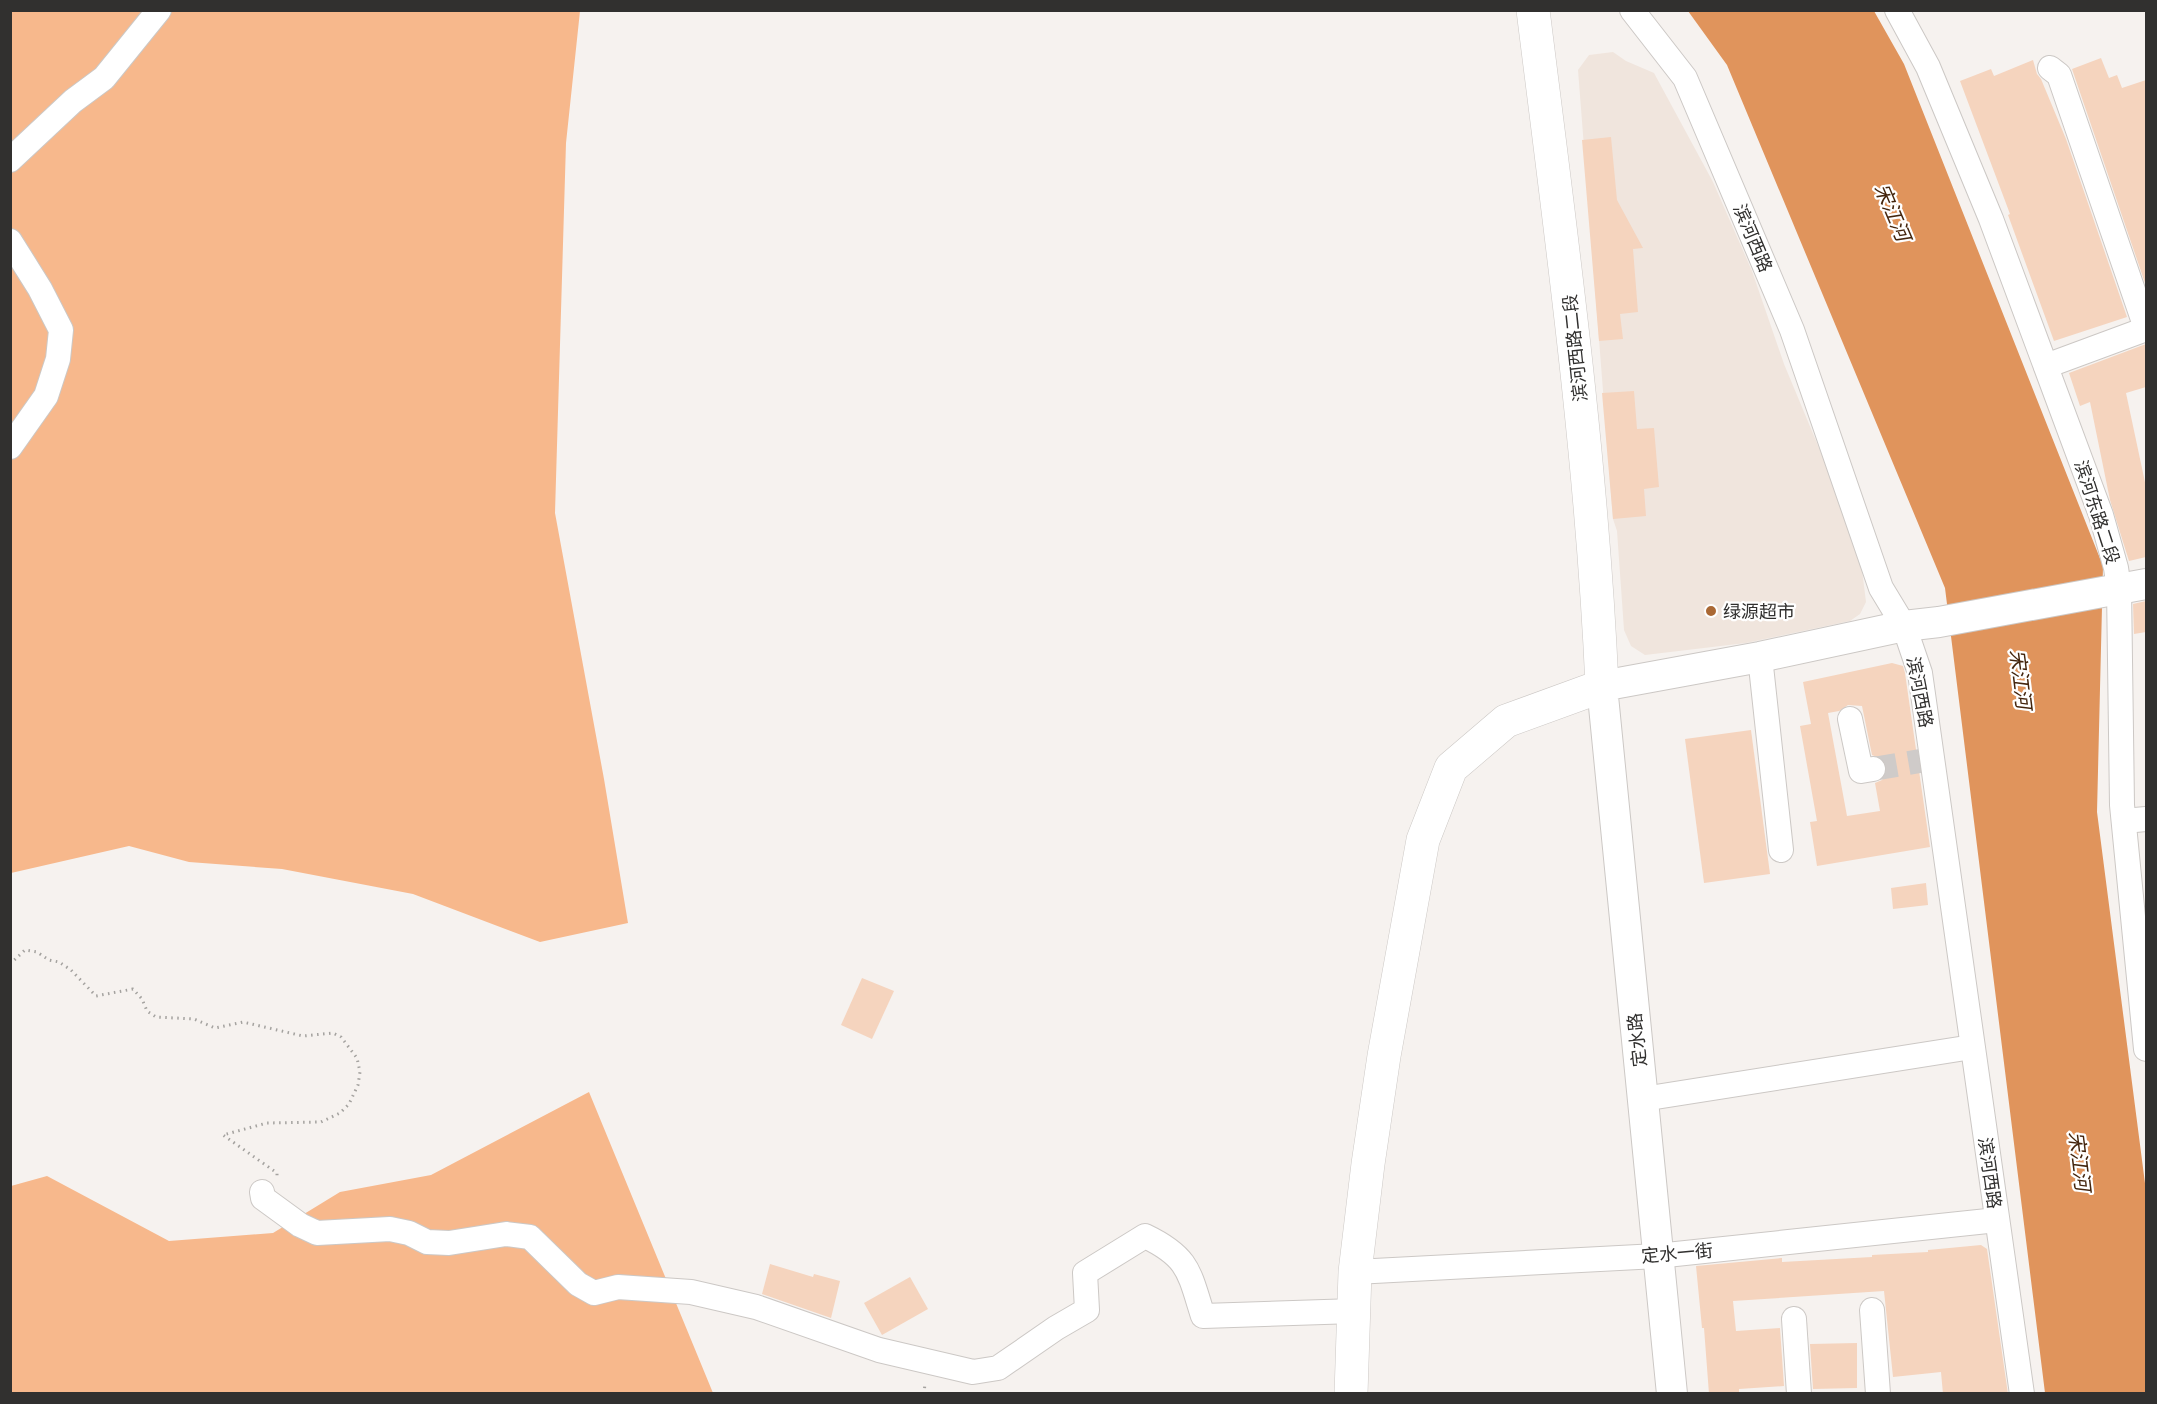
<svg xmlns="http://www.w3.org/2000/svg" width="2157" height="1404" font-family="'Archivo Narrow','Noto Sans SC',sans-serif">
<rect width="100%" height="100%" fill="#f6f2ef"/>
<!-- built -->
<path fill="#f0e5dd" d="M 1613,52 L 1626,61 L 1654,73 L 1713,182 L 1752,271 L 1784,364 L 1839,496 L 1862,570 L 1866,602 L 1860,614 L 1850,621 L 1746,643 L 1645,655 L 1631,646 L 1624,630 L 1617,531 L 1613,519 L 1578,70 L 1589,55 Z"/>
<!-- green -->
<g fill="#f7b88c">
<path d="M 10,11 L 580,11 L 566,143 L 555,513 L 604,779 L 628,923 L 540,942 L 413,894 L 282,869 L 189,862 L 129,846 L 11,873 Z"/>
<path d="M 589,1092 L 713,1393 L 11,1394 L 11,1186 L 47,1176 L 169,1241 L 273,1233 L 340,1192 L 431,1175 Z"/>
</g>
<!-- water -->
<path fill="#e0945c" d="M 1688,11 L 1874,11 L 1904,64 L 2103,566 L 2097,812 L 2146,1191 L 2146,1393 L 2045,1393 L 1945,588 L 1727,65 Z"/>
<!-- building -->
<g fill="#f5d4be" fill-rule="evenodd">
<path d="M 2101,58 L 2109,78 L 2117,75 L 2122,88 L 2146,80 L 2146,286 L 2072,69 Z"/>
<path d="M 2033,60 L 2037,74 L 2041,79 L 2066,139 L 2127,317 L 2054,341 L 2008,215 L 2010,214 L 1960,81 L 1991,69 L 1994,76 Z"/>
<path d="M 1611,137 L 1617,200 L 1643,248 L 1633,249 L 1638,312 L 1620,314 L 1623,339 L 1599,341 L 1582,140 Z"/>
<path d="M 2146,344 L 2146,387 L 2126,393 L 2146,487 L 2146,557 L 2129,561 L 2110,500 L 2090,402 L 2080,406 L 2069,373 Z"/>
<path d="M 1634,391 L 1637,429 L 1654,428 L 1659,487 L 1644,489 L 1646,516 L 1613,519 L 1602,393 Z"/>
<path d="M 2146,601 L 2146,632 L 2134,634 L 2133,604 Z"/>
<path d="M 1892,663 L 1903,666 L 1905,673 L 1930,847 L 1817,866 L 1810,822 L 1817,821 L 1800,726 L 1811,724 L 1803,682 ZM 1848,705 L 1862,706 L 1872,755 L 1884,760 L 1887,767 L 1886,775 L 1882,780 L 1875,783 L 1880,811 L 1847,816 L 1828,713 L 1839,711 Z"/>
<path d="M 1751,730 L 1770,874 L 1704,883 L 1685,739 Z"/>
<path d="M 1926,883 L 1928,905 L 1893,909 L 1891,888 Z"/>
<path d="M 862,978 L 894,991 L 872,1039 L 841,1025 Z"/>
<path d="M 1981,1245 L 1987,1249 L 2008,1394 L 1943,1394 L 1941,1372 L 1893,1377 L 1884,1291 L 1733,1301 L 1736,1331 L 1780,1328 L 1784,1386 L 1739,1389 L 1739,1394 L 1709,1394 L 1704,1328 L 1702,1328 L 1696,1266 L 1782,1258 L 1782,1262 L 1872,1257 L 1872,1255 L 1928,1252 L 1928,1250 Z"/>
<path d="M 770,1264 L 813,1277 L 814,1274 L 840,1281 L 831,1318 L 762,1294 Z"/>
<path d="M 910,1277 L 928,1309 L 882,1335 L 864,1303 Z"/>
<path d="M 1857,1343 L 1857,1388 L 1813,1389 L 1810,1344 Z"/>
</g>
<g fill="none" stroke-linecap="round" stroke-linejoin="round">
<!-- minor-tunnel -->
<path stroke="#cfcbc9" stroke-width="24" stroke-dasharray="24 12" stroke-linecap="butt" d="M 1873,769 L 1920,761"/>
<!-- minor casing -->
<g stroke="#ccc8c5" stroke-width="26">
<g id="minor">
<path d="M 1632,10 L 1685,78 L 1792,330 L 1881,588 L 1904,626 L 1920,673 L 2022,1394"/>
<path d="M 1897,10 L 1928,67 L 1991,219 L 2101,515 L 2116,568 L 2119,588 L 2122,805 L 2146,1049"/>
<path d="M 2050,68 L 2059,75 L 2146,328"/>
<path d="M 10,160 L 73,101 L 104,78 L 159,10"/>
<path d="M 10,241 L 40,289 L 61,330 L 58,359 L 46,396 L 10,447"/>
<path d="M 2046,366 L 2146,329"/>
<path d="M 1760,657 L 1781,850"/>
<path d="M 1850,719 L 1861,771 L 1873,769"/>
<path d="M 2124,821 L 2146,819"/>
<path d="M 1643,1099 L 1972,1047"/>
<path d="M 262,1192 L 263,1198 L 300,1225 L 317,1233 L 390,1229 L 409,1233 L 427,1242 L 449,1243 L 506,1234 L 530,1237 L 578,1284 L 594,1293 L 618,1287 L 691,1292 L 756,1307 L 879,1350 L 973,1372 L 998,1368 L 1056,1328 L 1087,1310 L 1085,1273 L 1145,1236 C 1189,1257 1189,1272 1203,1316 L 1355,1311"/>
<path d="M 1355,1272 L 1657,1256 L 1997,1220"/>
<path d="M 1872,1310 L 1878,1394"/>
<path d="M 1794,1319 L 1799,1394"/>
</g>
</g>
<!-- major casing -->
<g stroke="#ccc8c5" stroke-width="32">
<path id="major" d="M 1672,1394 L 1602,686 L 1760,657 L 1904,626 L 1939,622 L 2146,584"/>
</g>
<!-- highway casing -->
<g stroke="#ccc8c5" stroke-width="34">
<path id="highway" d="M 1351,1394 L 1355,1272 L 1368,1164 L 1384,1056 L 1423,840 L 1451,768 L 1506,721 L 1602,686 C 1592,460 1561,235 1533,10"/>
</g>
<!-- path -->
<g stroke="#a4a29f" stroke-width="3" stroke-dasharray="1.5 4.5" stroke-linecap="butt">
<path d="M 10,964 L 25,950 L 37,952 L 49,960 L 59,962 L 71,970 L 96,996 L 133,989 L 142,999 L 147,1011 L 156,1017 L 194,1019 L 215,1028 L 243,1022 L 303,1036 L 333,1033 L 341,1037 L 357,1058 L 360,1072 L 358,1085 L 349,1104 L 340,1113 L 321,1122 L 267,1123 L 223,1135 L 277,1173 L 277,1177"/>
<path d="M 924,1394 L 925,1383"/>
</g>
<!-- minor -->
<use href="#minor" stroke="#fff" stroke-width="24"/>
<!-- major -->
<use href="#major" stroke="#fff" stroke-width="30"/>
<!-- highway -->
<use href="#highway" stroke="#fff" stroke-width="33"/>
</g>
<!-- markers -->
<circle fill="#aa6834" stroke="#fff" stroke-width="2" cx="1711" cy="611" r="6"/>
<g text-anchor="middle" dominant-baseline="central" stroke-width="4.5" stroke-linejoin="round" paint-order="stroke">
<!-- street labels -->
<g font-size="18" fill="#31302f" stroke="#fff">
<text transform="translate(1753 238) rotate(67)">滨河西路</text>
<text transform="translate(1575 348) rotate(-96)">滨河西路二段</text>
<text transform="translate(2097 512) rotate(72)">滨河东路二段</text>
<text transform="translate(1920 692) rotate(79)">滨河西路</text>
<text transform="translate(1637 1040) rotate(-96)">定水路</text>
<text transform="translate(1990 1173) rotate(82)">滨河西路</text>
<text transform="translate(1677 1253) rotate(-5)">定水一街</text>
</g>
<!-- poi labels -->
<g font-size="18" fill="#31302f" stroke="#fff" text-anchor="start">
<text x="1723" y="611">绿源超市</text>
</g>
<!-- water labels -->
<g font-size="20" font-style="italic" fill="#44250d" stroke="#fff">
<text transform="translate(1893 212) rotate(67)">宋江河</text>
<text transform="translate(2021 679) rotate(83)">宋江河</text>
<text transform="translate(2080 1161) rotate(83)">宋江河</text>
</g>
</g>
<!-- border -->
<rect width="2157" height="1404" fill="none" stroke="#31302f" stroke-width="24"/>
</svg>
